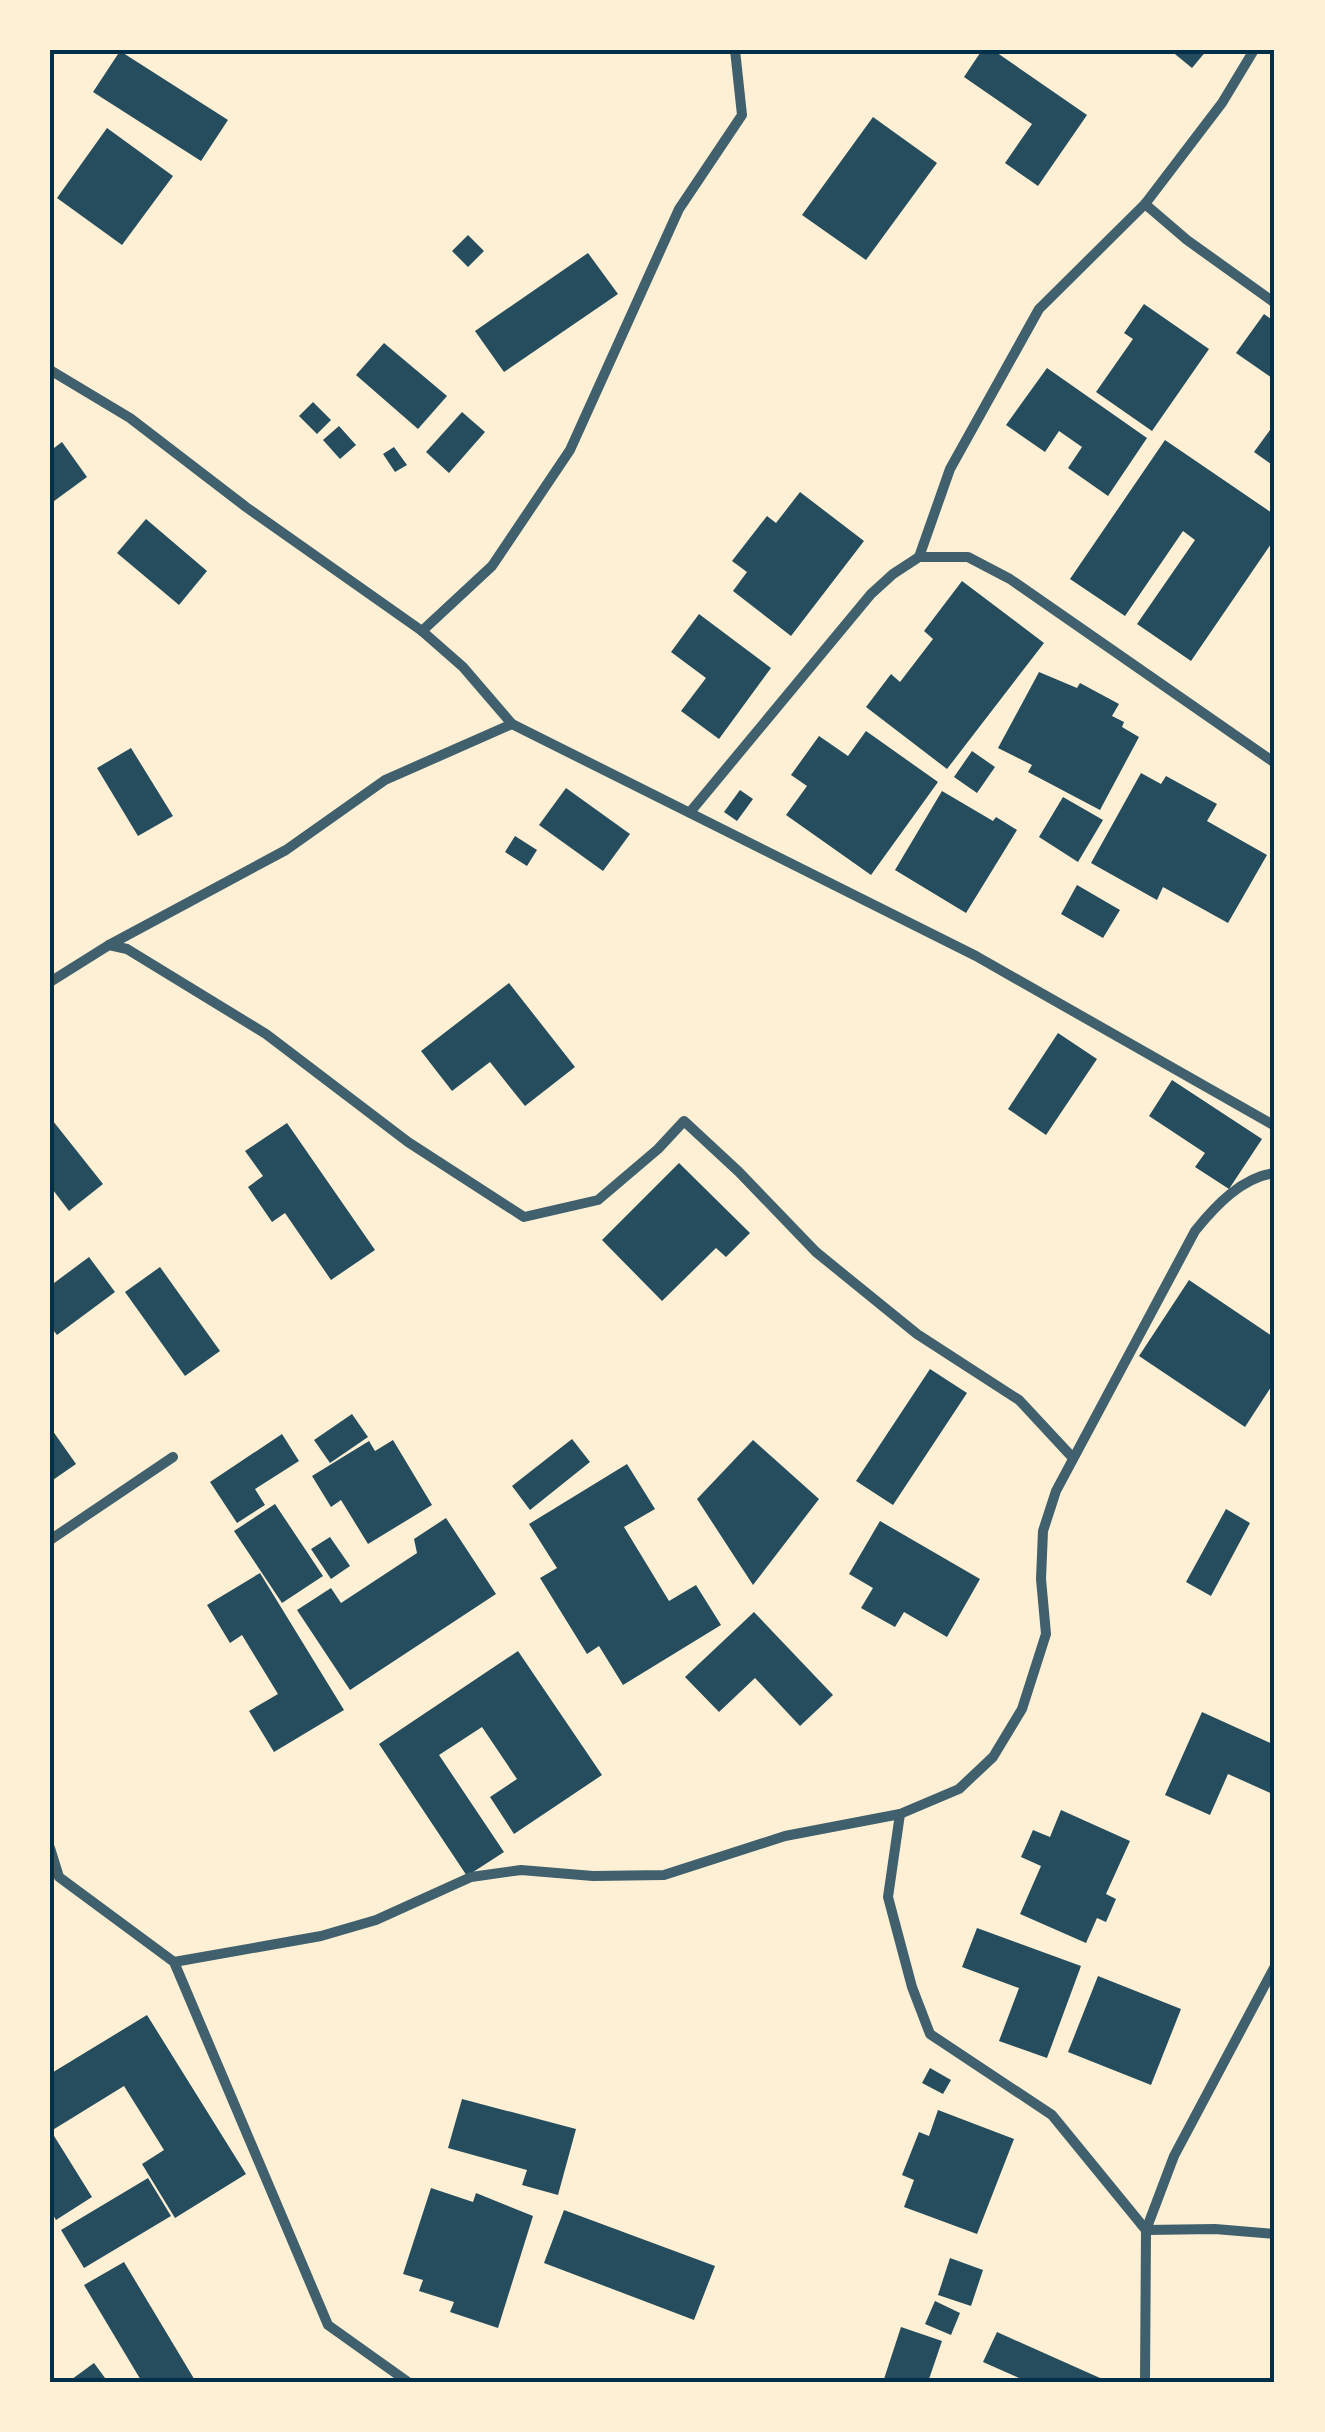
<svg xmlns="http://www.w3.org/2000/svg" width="1325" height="2432" font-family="'Source Serif 4',serif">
<rect width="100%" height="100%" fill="#fdf0d5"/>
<!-- building -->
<g fill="#264d5e">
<path d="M 982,50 L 993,50 L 1087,115 L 1038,186 L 1005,163 L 1032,124 L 964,77 Z"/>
<path d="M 1170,50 L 1207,50 L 1192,68 Z"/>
<path d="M 120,51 L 228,120 L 201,161 L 93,92 Z"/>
<path d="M 873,117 L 937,163 L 866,260 L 802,215 Z"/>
<path d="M 107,128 L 173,176 L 122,245 L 57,198 Z"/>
<path d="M 468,235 L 484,251 L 468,267 L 452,251 Z"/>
<path d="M 588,253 L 618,294 L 504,372 L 475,331 Z"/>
<path d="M 1144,304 L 1209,349 L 1152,431 L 1096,392 L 1133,339 L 1124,333 Z"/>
<path d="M 1264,314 L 1275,322 L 1275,380 L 1236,353 Z"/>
<path d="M 384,343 L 447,396 L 418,429 L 356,375 Z"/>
<path d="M 1047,368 L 1147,438 L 1108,496 L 1068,468 L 1082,447 L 1059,431 L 1045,452 L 1006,425 Z"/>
<path d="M 313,402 L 331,420 L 317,434 L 299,416 Z"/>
<path d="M 462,412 L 485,432 L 449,473 L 426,452 Z"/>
<path d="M 1275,423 L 1275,467 L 1254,452 Z"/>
<path d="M 339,426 L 356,445 L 340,459 L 323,440 Z"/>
<path d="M 1165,440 L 1275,515 L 1275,538 L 1191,661 L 1137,624 L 1195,540 L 1183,531 L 1125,616 L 1070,579 Z"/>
<path d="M 62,442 L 87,477 L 50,504 L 50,451 Z"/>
<path d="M 394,447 L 407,465 L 395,472 L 383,454 Z"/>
<path d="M 800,492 L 864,541 L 791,636 L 733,591 L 747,572 L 732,561 L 767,516 L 776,523 Z"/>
<path d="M 146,519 L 207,571 L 179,605 L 117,553 Z"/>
<path d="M 962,581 L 1044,643 L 947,769 L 866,707 L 891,674 L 900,682 L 933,639 L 924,631 Z"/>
<path d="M 699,614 L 771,668 L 719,739 L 681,711 L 706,678 L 671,652 Z"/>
<path d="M 1039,672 L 1077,688 L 1080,683 L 1119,704 L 1112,716 L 1124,722 L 1122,727 L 1139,737 L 1100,810 L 1028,772 L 1032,765 L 998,748 Z"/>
<path d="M 866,731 L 938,782 L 871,875 L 786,815 L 807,786 L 791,775 L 819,736 L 848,756 Z"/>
<path d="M 131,748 L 173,816 L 138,836 L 97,768 Z"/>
<path d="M 972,751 L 995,767 L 977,793 L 954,777 Z"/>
<path d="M 1141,773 L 1161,784 L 1166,776 L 1217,804 L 1207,821 L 1267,855 L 1228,923 L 1163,887 L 1157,900 L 1091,863 Z"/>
<path d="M 566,788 L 630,834 L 603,871 L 539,825 Z"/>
<path d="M 740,790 L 753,799 L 737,821 L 724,812 Z"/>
<path d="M 942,791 L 993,821 L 996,817 L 1017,830 L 966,913 L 895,870 Z"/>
<path d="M 1063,797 L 1103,820 L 1078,862 L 1039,837 Z"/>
<path d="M 515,836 L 537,850 L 527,866 L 505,852 Z"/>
<path d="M 1077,885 L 1120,910 L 1103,938 L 1061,914 Z"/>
<path d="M 509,983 L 575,1067 L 525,1106 L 490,1062 L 452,1091 L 421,1051 Z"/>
<path d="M 1058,1033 L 1097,1059 L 1046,1135 L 1008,1109 Z"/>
<path d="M 1172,1080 L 1262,1139 L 1229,1189 L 1195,1167 L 1205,1153 L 1149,1116 Z"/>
<path d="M 53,1121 L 103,1184 L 69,1211 L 50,1186 L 50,1123 Z"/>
<path d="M 287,1123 L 375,1250 L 331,1280 L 285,1213 L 272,1222 L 248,1187 L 263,1176 L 245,1151 Z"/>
<path d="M 679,1163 L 750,1233 L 726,1257 L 716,1248 L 662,1301 L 602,1240 Z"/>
<path d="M 89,1257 L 115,1292 L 57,1335 L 50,1326 L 50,1286 Z"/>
<path d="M 160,1267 L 220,1351 L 185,1376 L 125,1292 Z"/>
<path d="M 1189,1280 L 1275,1338 L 1275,1381 L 1245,1427 L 1139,1356 Z"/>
<path d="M 930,1369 L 967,1393 L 893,1505 L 856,1481 Z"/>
<path d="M 352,1414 L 368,1437 L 330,1463 L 314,1440 Z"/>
<path d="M 50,1427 L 76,1464 L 50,1482 Z"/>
<path d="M 282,1434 L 299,1461 L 255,1489 L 265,1505 L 237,1523 L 210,1482 Z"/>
<path d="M 572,1439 L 590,1462 L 530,1510 L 512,1486 Z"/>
<path d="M 393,1440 L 432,1505 L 368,1544 L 341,1500 L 331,1507 L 312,1476 L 369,1441 L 375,1451 Z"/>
<path d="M 753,1440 L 819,1499 L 753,1585 L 697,1499 Z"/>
<path d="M 627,1464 L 655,1509 L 624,1527 L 669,1601 L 696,1585 L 721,1625 L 623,1685 L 599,1646 L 587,1654 L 540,1578 L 557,1568 L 529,1524 Z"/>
<path d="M 275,1504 L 323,1576 L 282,1603 L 234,1531 Z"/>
<path d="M 1226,1509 L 1250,1523 L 1211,1596 L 1186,1582 Z"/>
<path d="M 446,1518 L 496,1594 L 350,1690 L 297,1610 L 331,1588 L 341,1603 L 417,1553 L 414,1539 Z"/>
<path d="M 880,1521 L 980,1579 L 947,1637 L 904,1612 L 895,1627 L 861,1608 L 873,1588 L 849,1574 Z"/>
<path d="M 330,1537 L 350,1566 L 331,1579 L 311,1549 Z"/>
<path d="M 260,1573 L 344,1710 L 274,1752 L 249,1711 L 278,1694 L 242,1635 L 230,1643 L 207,1605 Z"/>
<path d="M 754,1612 L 833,1695 L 800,1726 L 755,1678 L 719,1712 L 685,1677 Z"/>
<path d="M 518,1651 L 602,1775 L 514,1834 L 490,1797 L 517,1779 L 482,1727 L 439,1755 L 504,1852 L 467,1876 L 379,1744 Z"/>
<path d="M 1202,1712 L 1275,1745 L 1275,1795 L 1228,1774 L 1210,1815 L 1165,1795 Z"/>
<path d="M 1061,1810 L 1130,1841 L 1106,1894 L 1116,1899 L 1106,1922 L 1097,1918 L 1086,1943 L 1020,1914 L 1041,1866 L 1021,1857 L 1033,1830 L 1050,1837 Z"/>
<path d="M 977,1928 L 1081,1966 L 1047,2058 L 999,2041 L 1019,1988 L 962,1967 Z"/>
<path d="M 1098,1976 L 1181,2009 L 1151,2085 L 1068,2052 Z"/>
<path d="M 147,2015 L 246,2174 L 175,2218 L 142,2164 L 164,2150 L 124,2086 L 51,2131 L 92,2197 L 56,2220 L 50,2210 L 50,2074 Z"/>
<path d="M 930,2068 L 951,2080 L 943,2094 L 922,2083 Z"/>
<path d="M 462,2099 L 576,2129 L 558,2195 L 522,2185 L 527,2170 L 448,2148 Z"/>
<path d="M 938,2110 L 1014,2139 L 977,2234 L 904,2207 L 914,2180 L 902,2175 L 919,2132 L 929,2136 Z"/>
<path d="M 148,2178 L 171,2216 L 84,2268 L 61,2230 Z"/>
<path d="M 431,2188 L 473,2202 L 476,2193 L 533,2216 L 498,2328 L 450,2312 L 454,2302 L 419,2291 L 423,2280 L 403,2274 Z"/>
<path d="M 564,2210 L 715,2266 L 694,2320 L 544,2263 Z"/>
<path d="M 950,2258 L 983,2270 L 971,2306 L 938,2295 Z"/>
<path d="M 124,2262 L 196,2382 L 142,2382 L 84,2285 Z"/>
<path d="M 935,2301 L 960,2313 L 951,2335 L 925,2324 Z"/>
<path d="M 901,2327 L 942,2341 L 928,2382 L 883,2382 Z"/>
<path d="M 997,2332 L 1109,2382 L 1028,2382 L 983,2362 Z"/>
<path d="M 94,2363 L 108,2382 L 68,2382 Z"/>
</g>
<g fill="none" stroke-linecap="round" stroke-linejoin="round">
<!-- minor -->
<g stroke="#3f606c" stroke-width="10">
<path d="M 1145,204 L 1187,240 L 1275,303"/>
<path d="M 50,370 L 130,418 L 246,507 L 422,631 L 463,667 L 512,724 L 976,956 L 1275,1126"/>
<path d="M 919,557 L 950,469 L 1039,309 L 1145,204 L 1222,103 L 1254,50"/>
<path d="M 422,631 L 492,566 L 570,450 L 679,209 L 742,115 L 735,50"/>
<path d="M 691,811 L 871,594 L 893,574 L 919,557 L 968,557 L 1010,579 L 1275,763"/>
<path d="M 109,945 L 127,949 L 266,1034 L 408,1142 L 524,1217 L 598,1200 L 658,1149 L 684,1121 L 739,1172 L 816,1252 L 917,1334 L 1019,1400 L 1073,1458"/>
<path d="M 50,982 L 109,945 L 286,850 L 385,780 L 512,724"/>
<path d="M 50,1540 L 173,1457"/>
<path d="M 900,1814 L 888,1897 L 912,1987 L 930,2034 L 1052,2115 L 1146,2230 L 1145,2382"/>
<path d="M 50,1848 L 59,1877 L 174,1962 L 328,2325 L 408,2382"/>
<path d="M 174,1962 L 321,1936 L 376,1920 L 471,1877 L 521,1870 L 593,1876 L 664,1875 L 785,1836 L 900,1814 L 959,1789 L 993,1757 L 1022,1709 L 1046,1634 L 1041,1579 L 1043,1531 L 1056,1491 L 1195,1231 C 1215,1206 1242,1177 1275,1173"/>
<path d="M 1275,1966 L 1174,2156 L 1146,2230 L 1215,2229 L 1275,2234"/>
</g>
</g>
<!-- border -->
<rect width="1325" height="2432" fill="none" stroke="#fdf0d5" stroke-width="105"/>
<rect x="52" y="52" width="1220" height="2328" fill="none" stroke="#003049" stroke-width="4"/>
</svg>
